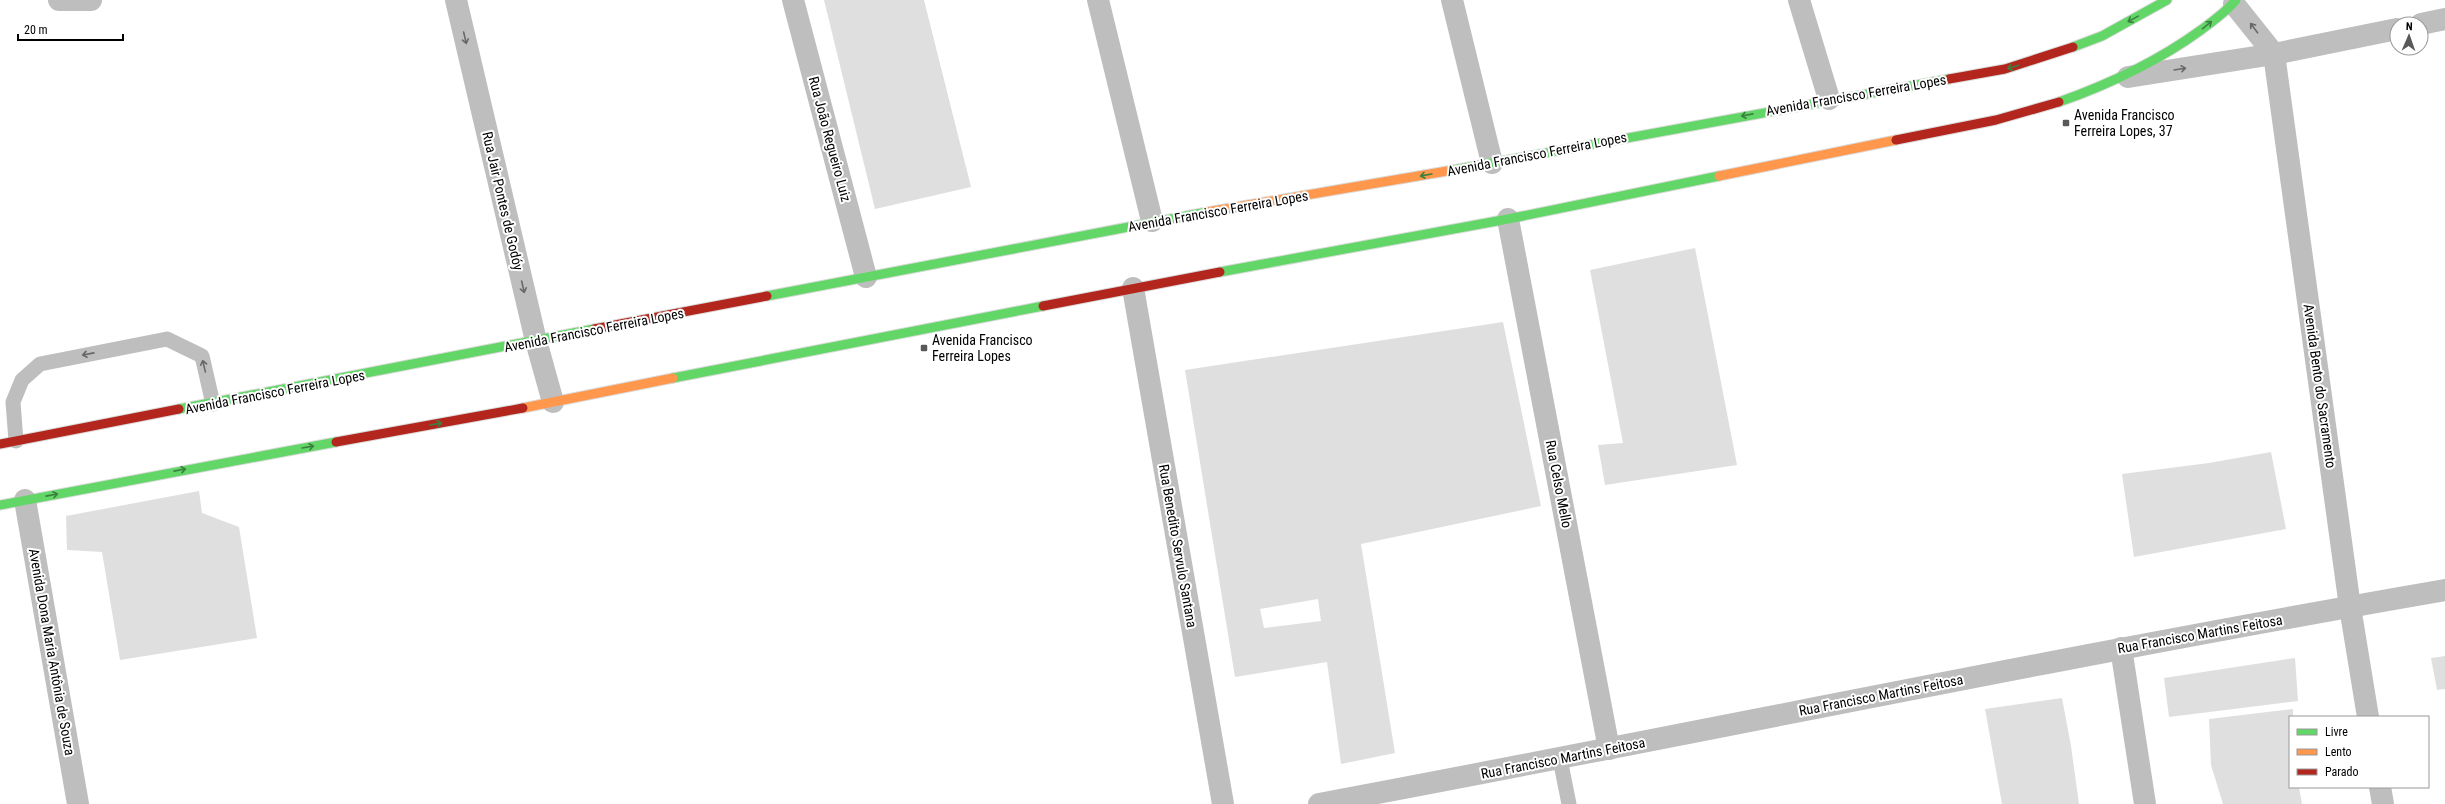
<svg xmlns="http://www.w3.org/2000/svg" width="2445" height="804" font-family="'Roboto Condensed',sans-serif">
<rect width="100%" height="100%" fill="#fff"/>
<!-- building -->
<g fill="#dfdfdf" fill-rule="evenodd">
<path d="M 824,0 L 924,0 L 971,187 L 875,209 Z"/>
<path d="M 1695,248 L 1737,465 L 1605,485 L 1598,445 L 1623,443 L 1590,270 Z"/>
<path d="M 1503,322 L 1541,506 L 1361,544 L 1395,753 L 1341,764 L 1327,662 L 1235,677 L 1185,370 ZM 1318,599 L 1321,621 L 1264,628 L 1260,609 Z"/>
<path d="M 2271,452 L 2286,529 L 2134,557 L 2122,474 L 2209,463 Z"/>
<path d="M 199,491 L 202,513 L 239,527 L 257,638 L 120,660 L 102,552 L 67,550 L 66,516 Z"/>
<path d="M 2445,656 L 2445,689 L 2437,690 L 2431,658 Z"/>
<path d="M 2295,658 L 2298,701 L 2169,717 L 2164,678 Z"/>
<path d="M 2062,698 L 2071,746 L 2079,804 L 2002,804 L 1985,709 Z"/>
<path d="M 2293,709 L 2293,717 L 2290,717 L 2290,787 L 2299,787 L 2302,804 L 2223,804 L 2211,765 L 2209,719 Z"/>
</g>
<g fill="none" stroke-linecap="round" stroke-linejoin="round">
<!-- fast casing -->
<g stroke="#dbdbdb" stroke-width="11">
<g id="fast">
<path d="M 2073,47 L 2102,36 L 2167,0"/>
<path d="M 2059,102 C 2110,84 2157,62 2201,30 C 2213,21 2226,12 2236,0"/>
<path d="M 1453,170 L 1949,79"/>
<path d="M 1220,272 L 1508,219 L 1719,176"/>
<path d="M 767,296 L 1207,212"/>
<path d="M 673,378 L 1043,306"/>
<path d="M 179,409 L 594,329"/>
<path d="M 0,505 L 336,442"/>
</g>
</g>
<!-- slow casing -->
<g stroke="#dbdbdb" stroke-width="11">
<g id="slow">
<path d="M 1719,176 L 1896,140"/>
<path d="M 1207,212 L 1453,170"/>
<path d="M 523,408 L 673,378"/>
</g>
</g>
<!-- jam casing -->
<g stroke="#dbdbdb" stroke-width="11">
<g id="jam">
<path d="M 1949,79 L 2005,69 L 2073,47"/>
<path d="M 1896,140 L 1996,120 L 2059,102"/>
<path d="M 1043,306 L 1220,272"/>
<path d="M 594,329 L 767,296"/>
<path d="M 336,442 L 523,408"/>
<path d="M 0,444 L 179,409"/>
</g>
</g>
<!-- lane -->
<g stroke="#bebebe" stroke-width="15">
<path d="M 16,441 L 13,402 L 22,380 L 40,364 L 167,339 L 202,356 L 213,404"/>
<path d="M 1560,759 L 1569,804"/>
</g>
<!-- street -->
<g stroke="#bebebe" stroke-width="22">
<path d="M 59,0 L 91,0"/>
<path d="M 456,0 L 536,341 L 553,402"/>
<path d="M 793,0 L 866,277"/>
<path d="M 1098,0 L 1152,221"/>
<path d="M 1452,0 L 1492,163"/>
<path d="M 1799,0 L 1829,99"/>
<path d="M 2234,4 L 2274,54 L 2350,607 L 2368,717"/>
<path d="M 2421,24 L 2445,19"/>
<path d="M 2128,77 L 2274,54 L 2397,29"/>
<path d="M 1508,219 L 1609,749"/>
<path d="M 1133,288 L 1223,804"/>
<path d="M 25,500 L 78,804"/>
<path d="M 2121,648 L 2145,804"/>
<path d="M 2380,787 L 2383,804"/>
<path d="M 1319,804 C 1694,734 2068,655 2445,590"/>
</g>
<!-- fast -->
<use href="#fast" stroke="#63d668" stroke-width="9"/>
<!-- slow -->
<use href="#slow" stroke="#ff974d" stroke-width="9"/>
<!-- jam -->
<use href="#jam" stroke="#b3261e" stroke-width="9"/>
</g>
<!-- one-way arrows -->
<defs><path id="oneway-shaft" d="M-6 0H5M1.5-3L5.5 0L1.5 3" fill="none" stroke-width="1.6" stroke-linecap="round" stroke-linejoin="round"/></defs>
<g stroke="#3b803e">
<use href="#oneway-shaft" transform="translate(2133 19) rotate(151)"/>
<use href="#oneway-shaft" transform="translate(2207 25) rotate(-39)"/>
<use href="#oneway-shaft" transform="translate(2013 67) rotate(163)"/>
<use href="#oneway-shaft" transform="translate(1747 115) rotate(169)"/>
<use href="#oneway-shaft" transform="translate(1426 175) rotate(170)"/>
<use href="#oneway-shaft" transform="translate(436 424) rotate(-10)"/>
<use href="#oneway-shaft" transform="translate(308 447) rotate(-10)"/>
<use href="#oneway-shaft" transform="translate(180 470) rotate(-11)"/>
<use href="#oneway-shaft" transform="translate(52 495) rotate(-11)"/>
</g>
<g stroke="#686868">
<use href="#oneway-shaft" transform="translate(2254 28) rotate(-127)"/>
<use href="#oneway-shaft" transform="translate(465 38) rotate(77)"/>
<use href="#oneway-shaft" transform="translate(2180 69) rotate(-9)"/>
<use href="#oneway-shaft" transform="translate(523 287) rotate(77)"/>
<use href="#oneway-shaft" transform="translate(88 354) rotate(169)"/>
<use href="#oneway-shaft" transform="translate(204 366) rotate(-103)"/>
</g>
<!-- markers -->
<g fill="#595959" stroke="#fff" stroke-width="1.5">
<rect x="2062" y="119" width="8" height="8" rx="2"/>
<rect x="920" y="344" width="8" height="8" rx="2"/>
</g>
<g text-anchor="middle" dominant-baseline="central" stroke-width="4" stroke-linejoin="round" paint-order="stroke">
<!-- street labels -->
<g font-size="14" fill="#000" stroke="#fff">
<text transform="translate(1856 95) rotate(-10)">Avenida Francisco Ferreira Lopes</text>
<text transform="translate(830 139) rotate(75)">Rua João Regueiro Luiz</text>
<text transform="translate(1537 154) rotate(-11)">Avenida Francisco Ferreira Lopes</text>
<text transform="translate(503 201) rotate(77)">Rua Jair Pontes de Godóy</text>
<text transform="translate(1218 211) rotate(-10)">Avenida Francisco Ferreira Lopes</text>
<text transform="translate(594 330) rotate(-11)">Avenida Francisco Ferreira Lopes</text>
<text transform="translate(2320 386) rotate(82)">Avenida Bento do Sacramento</text>
<text transform="translate(275 392) rotate(-11)">Avenida Francisco Ferreira Lopes</text>
<text transform="translate(1559 484) rotate(79)">Rua Celso Mello</text>
<text transform="translate(1178 546) rotate(80)">Rua Benedito Servulo Santana</text>
<text transform="translate(2200 634) rotate(-10)">Rua Francisco Martins Feitosa</text>
<text transform="translate(52 652) rotate(80)">Avenida Dona Maria Antônia de Souza</text>
<text transform="translate(1881 695) rotate(-11)">Rua Francisco Martins Feitosa</text>
<text transform="translate(1563 758) rotate(-11)">Rua Francisco Martins Feitosa</text>
</g>
<!-- poi labels -->
<g font-size="14" fill="#000" stroke="#fff" text-anchor="start">
<text x="2074" y="115">Avenida Francisco<tspan x="2074" dy="16">Ferreira Lopes, 37</tspan></text>
<text x="932" y="340">Avenida Francisco<tspan x="932" dy="16">Ferreira Lopes</tspan></text>
</g>
</g>
<!-- legend -->
<rect x="2289" y="716" width="140" height="72" fill="#ffffff" stroke="#999999"/>
<rect x="2297" y="729" width="20" height="6" fill="#63d668" stroke="#999999"/>
<text x="2325" y="736" font-size="12" fill="#000000">Livre</text>
<rect x="2297" y="749" width="20" height="6" fill="#ff974d" stroke="#999999"/>
<text x="2325" y="756" font-size="12" fill="#000000">Lento</text>
<rect x="2297" y="769" width="20" height="6" fill="#b3261e" stroke="#999999"/>
<text x="2325" y="776" font-size="12" fill="#000000">Parado</text>
<!-- north arrow -->
<g transform="translate(2409 36) rotate(2)"><circle r="19" fill="#ffffff" stroke="#999999"/>
<path d="M0-3L7 15L0 10L-7 15Z" fill="#595959"/>
<text y="-6" font-size="11" font-weight="bold" text-anchor="middle" fill="#000000">N</text>
</g>
<!-- scale -->
<path d="M18 34v6h105v-6" fill="none" stroke="#000000" stroke-width="2"/>
<text x="24" y="34" font-size="12" fill="#000000" stroke="#ffffff" stroke-width="3" paint-order="stroke">20 m</text>
</svg>
